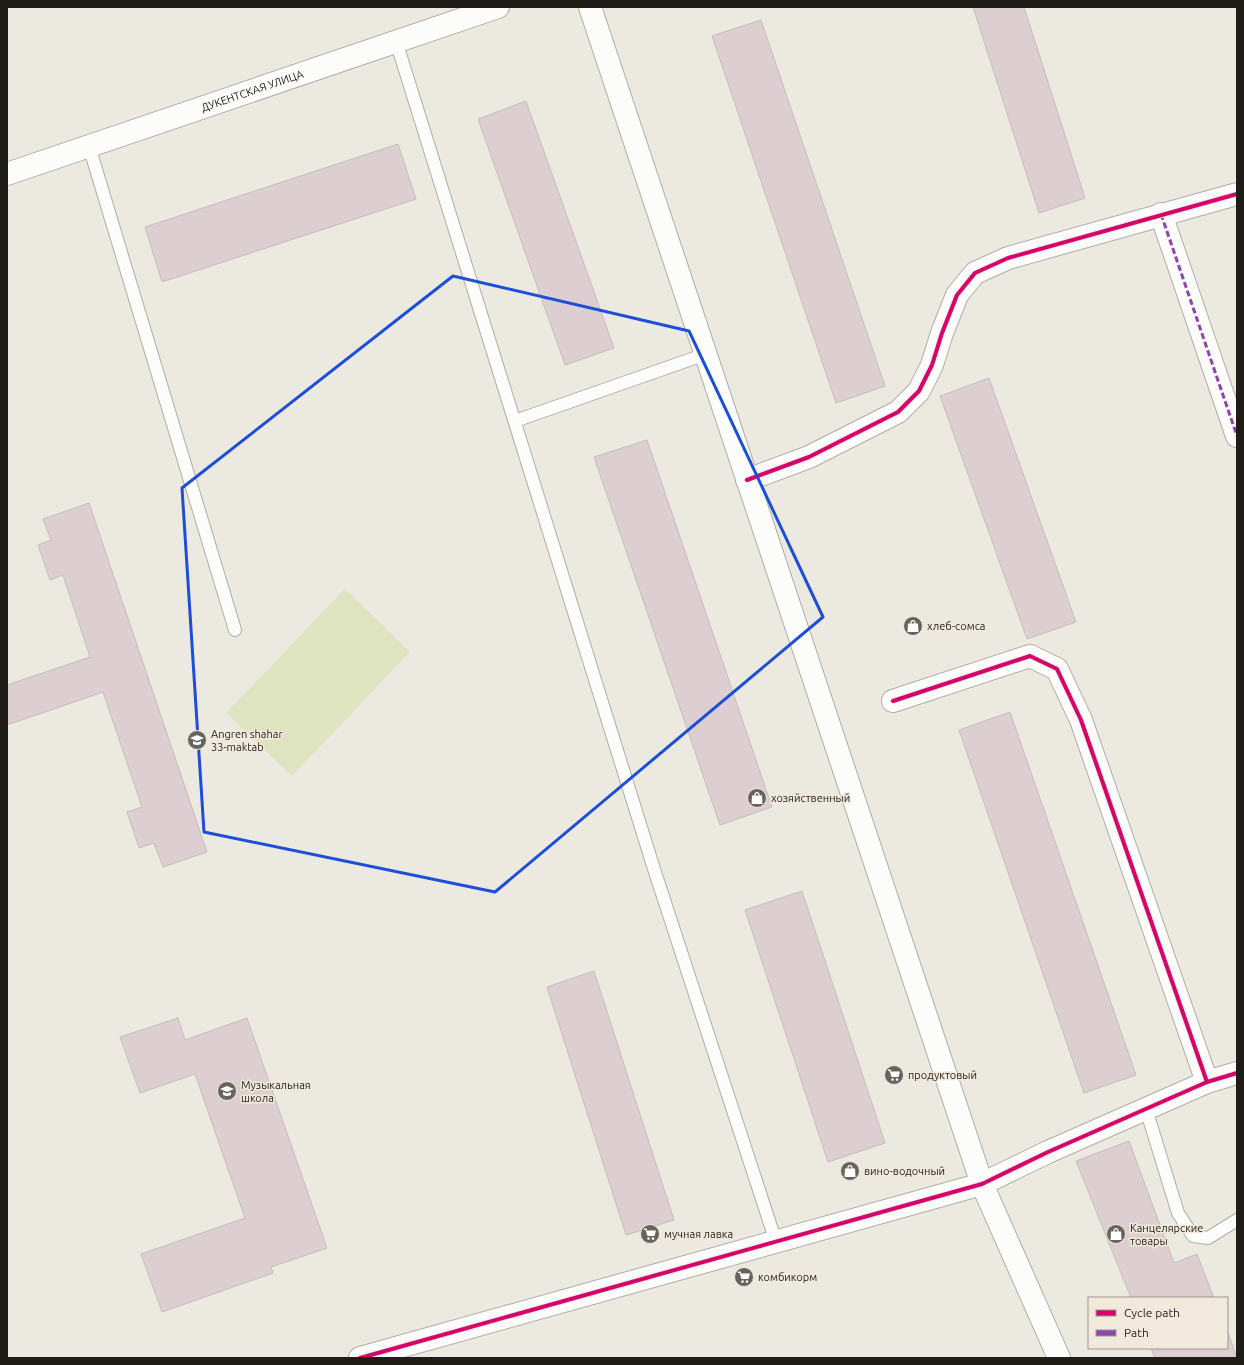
<svg xmlns="http://www.w3.org/2000/svg" width="1244" height="1365" font-family="Ubuntu,sans-serif">
<rect width="100%" height="100%" fill="#ece9e1"/>
<!-- green -->
<path fill="#dee4bf" d="M 345,589 L 410,652 L 292,776 L 226,713 Z"/>
<!-- building -->
<g fill="#ddced2" stroke="#c2bebc">
<path d="M 973,7 L 1024,7 L 1085,198 L 1039,213 Z"/>
<path d="M 761,20 L 885,386 L 836,403 L 712,36 Z"/>
<path d="M 526,101 L 614,348 L 565,365 L 478,119 Z"/>
<path d="M 398,144 L 416,199 L 162,282 L 145,227 Z"/>
<path d="M 989,378 L 1076,622 L 1027,639 L 940,396 Z"/>
<path d="M 647,440 L 772,807 L 720,825 L 594,457 Z"/>
<path d="M 89,503 L 207,852 L 163,867 L 154,843 L 139,848 L 127,812 L 142,807 L 103,692 L 7,725 L 7,685 L 90,657 L 63,575 L 50,580 L 38,545 L 51,540 L 43,519 Z"/>
<path d="M 1010,712 L 1136,1075 L 1084,1093 L 959,730 Z"/>
<path d="M 802,891 L 885,1143 L 828,1162 L 745,910 Z"/>
<path d="M 594,971 L 674,1220 L 626,1235 L 547,987 Z"/>
<path d="M 178,1018 L 185,1040 L 247,1018 L 327,1248 L 271,1267 L 273,1273 L 162,1312 L 141,1254 L 245,1218 L 195,1074 L 140,1093 L 120,1037 Z"/>
<path d="M 1129,1141 L 1174,1263 L 1197,1254 L 1214,1298 L 1131,1298 L 1076,1161 Z"/>
<path d="M 1227,1330 L 1237,1358 L 1155,1358 L 1151,1348 L 1227,1348 Z"/>
</g>
<g fill="none" stroke-linecap="round" stroke-linejoin="round">
<!-- lane casing -->
<g stroke="#b0ada7" stroke-width="14">
<g id="lane">
<path d="M 396,41 L 654,869 L 776,1242"/>
<path d="M 89,146 L 235,630"/>
<path d="M 515,421 L 706,354"/>
<path d="M 1146,1109 L 1178,1213 L 1193,1236 L 1208,1238 L 1237,1220"/>
</g>
</g>
<!-- street casing -->
<g stroke="#b0ada7" stroke-width="24">
<g id="street">
<path d="M 1161,214 L 1237,436"/>
<path d="M 747,480 L 809,457 L 898,412 L 919,391 L 932,365 L 942,333 L 957,295 L 975,273 L 1008,258 L 1237,194"/>
<path d="M 893,701 L 1030,656 L 1057,669 L 1081,720 L 1207,1082"/>
<path d="M 360,1358 L 982,1184 L 1048,1152 L 1207,1082 L 1237,1073"/>
</g>
</g>
<!-- secondary casing -->
<g stroke="#b0ada7" stroke-width="24">
<g id="secondary">
<path d="M 590,7 L 982,1184 L 1059,1358"/>
<path id="s1" d="M 7,174 L 498,7"/>
</g>
</g>
<!-- lane -->
<use href="#lane" stroke="#fcfcfa" stroke-width="12"/>
<!-- street -->
<use href="#street" stroke="#fcfcfa" stroke-width="22"/>
<!-- secondary -->
<use href="#secondary" stroke="#fcfcfa" stroke-width="22"/>
<!-- quiet -->
<path stroke="#8e44ad" stroke-width="3" stroke-dasharray="6 3" stroke-linecap="butt" d="M 1161,214 L 1237,436"/>
<!-- cycleway casing -->
<g stroke="#f1eadc" stroke-width="6">
<g id="cycleway">
<path d="M 747,480 L 809,457 L 898,412 L 919,391 L 932,365 L 942,333 L 957,295 L 975,273 L 1008,258 L 1237,194"/>
<path d="M 893,701 L 1030,656 L 1057,669 L 1081,720 L 1207,1082"/>
<path d="M 360,1358 L 982,1184 L 1048,1152 L 1207,1082 L 1237,1073"/>
</g>
</g>
<!-- cycleway -->
<use href="#cycleway" stroke="#d6006c" stroke-width="4"/>
</g>
<!-- marked area -->
<path fill="none" stroke="#1d4ed8" stroke-width="3" stroke-linejoin="round" d="M 453,276 L 689,331 L 823,617 L 495,892 L 204,832 L 182,488 Z"/>
<!-- icons -->
<defs>
<g id="shop-disc" transform="scale(1)"><circle r="9.5" fill="#67645e" stroke="#f1eadc"/><path d="M-5-2.5h2.3a2.7 3.5 0 0 1 5.4 0H5L5.5 6h-11ZM-1.5-2.5h3a1.5 2.3 0 0 0-3 0Z" fill="#fff"/></g>
<g id="school-disc" transform="scale(1)"><circle r="9.5" fill="#67645e" stroke="#f1eadc"/><path d="M0-5L7-2L0 1L-7-2ZM-4 1L0 2.5L4 1V4Q0 6-4 4Z" fill="#fff"/></g>
<g id="supermarket-disc" transform="scale(1)"><circle r="9.5" fill="#67645e" stroke="#f1eadc"/><path d="M-6-5.5h2.5l.6 2H6L4.5 2H-2.5L-4.4-4H-6ZM-1.5 3.2a1.3 1.3 0 1 0 .1 0ZM3 3.2a1.3 1.3 0 1 0 .1 0Z" fill="#fff"/></g>
</defs>
<g fill-rule="evenodd">
<use href="#shop-disc" x="913" y="626"/>
<use href="#school-disc" x="197" y="740"/>
<use href="#shop-disc" x="757" y="798"/>
<use href="#supermarket-disc" x="894" y="1075"/>
<use href="#school-disc" x="227" y="1091"/>
<use href="#shop-disc" x="850" y="1171"/>
<use href="#supermarket-disc" x="650" y="1234"/>
<use href="#shop-disc" x="1116" y="1234"/>
<use href="#supermarket-disc" x="744" y="1277"/>
</g>
<g text-anchor="middle" dominant-baseline="central" stroke-width="3" stroke-linejoin="round" paint-order="stroke">
<!-- street labels -->
<g font-size="11" fill="#201d18" stroke="#f1eadc">
<text stroke="none"><textPath href="#s1" startOffset="259">ДУКЕНТСКАЯ УЛИЦА</textPath></text>
</g>
<!-- poi labels -->
<g font-size="11" fill="#201d18" stroke="#f1eadc" text-anchor="start">
<text x="927" y="626">хлеб-сомса</text>
<text x="211" y="734">Angren shahar<tspan x="211" dy="13">33-maktab</tspan></text>
<text x="771" y="798">хозяйственный</text>
<text x="908" y="1075">продуктовый</text>
<text x="241" y="1085">Музыкальная<tspan x="241" dy="13">школа</tspan></text>
<text x="864" y="1171">вино-водочный</text>
<text x="1130" y="1228">Канцелярские<tspan x="1130" dy="13">товары</tspan></text>
<text x="664" y="1234">мучная лавка</text>
<text x="758" y="1277">комбикорм</text>
</g>
</g>
<!-- border -->
<rect width="1244" height="1365" fill="none" stroke="#201d18" stroke-width="16"/>
<!-- legend -->
<rect x="1088" y="1297" width="140" height="52" fill="#f1eadc" stroke="#9d988e"/>
<rect x="1096" y="1310" width="20" height="6" fill="#d6006c" stroke="#9d988e"/>
<text x="1124" y="1317" font-size="12" fill="#201d18">Cycle path</text>
<rect x="1096" y="1330" width="20" height="6" fill="#8e44ad" stroke="#9d988e"/>
<text x="1124" y="1337" font-size="12" fill="#201d18">Path</text>
</svg>
